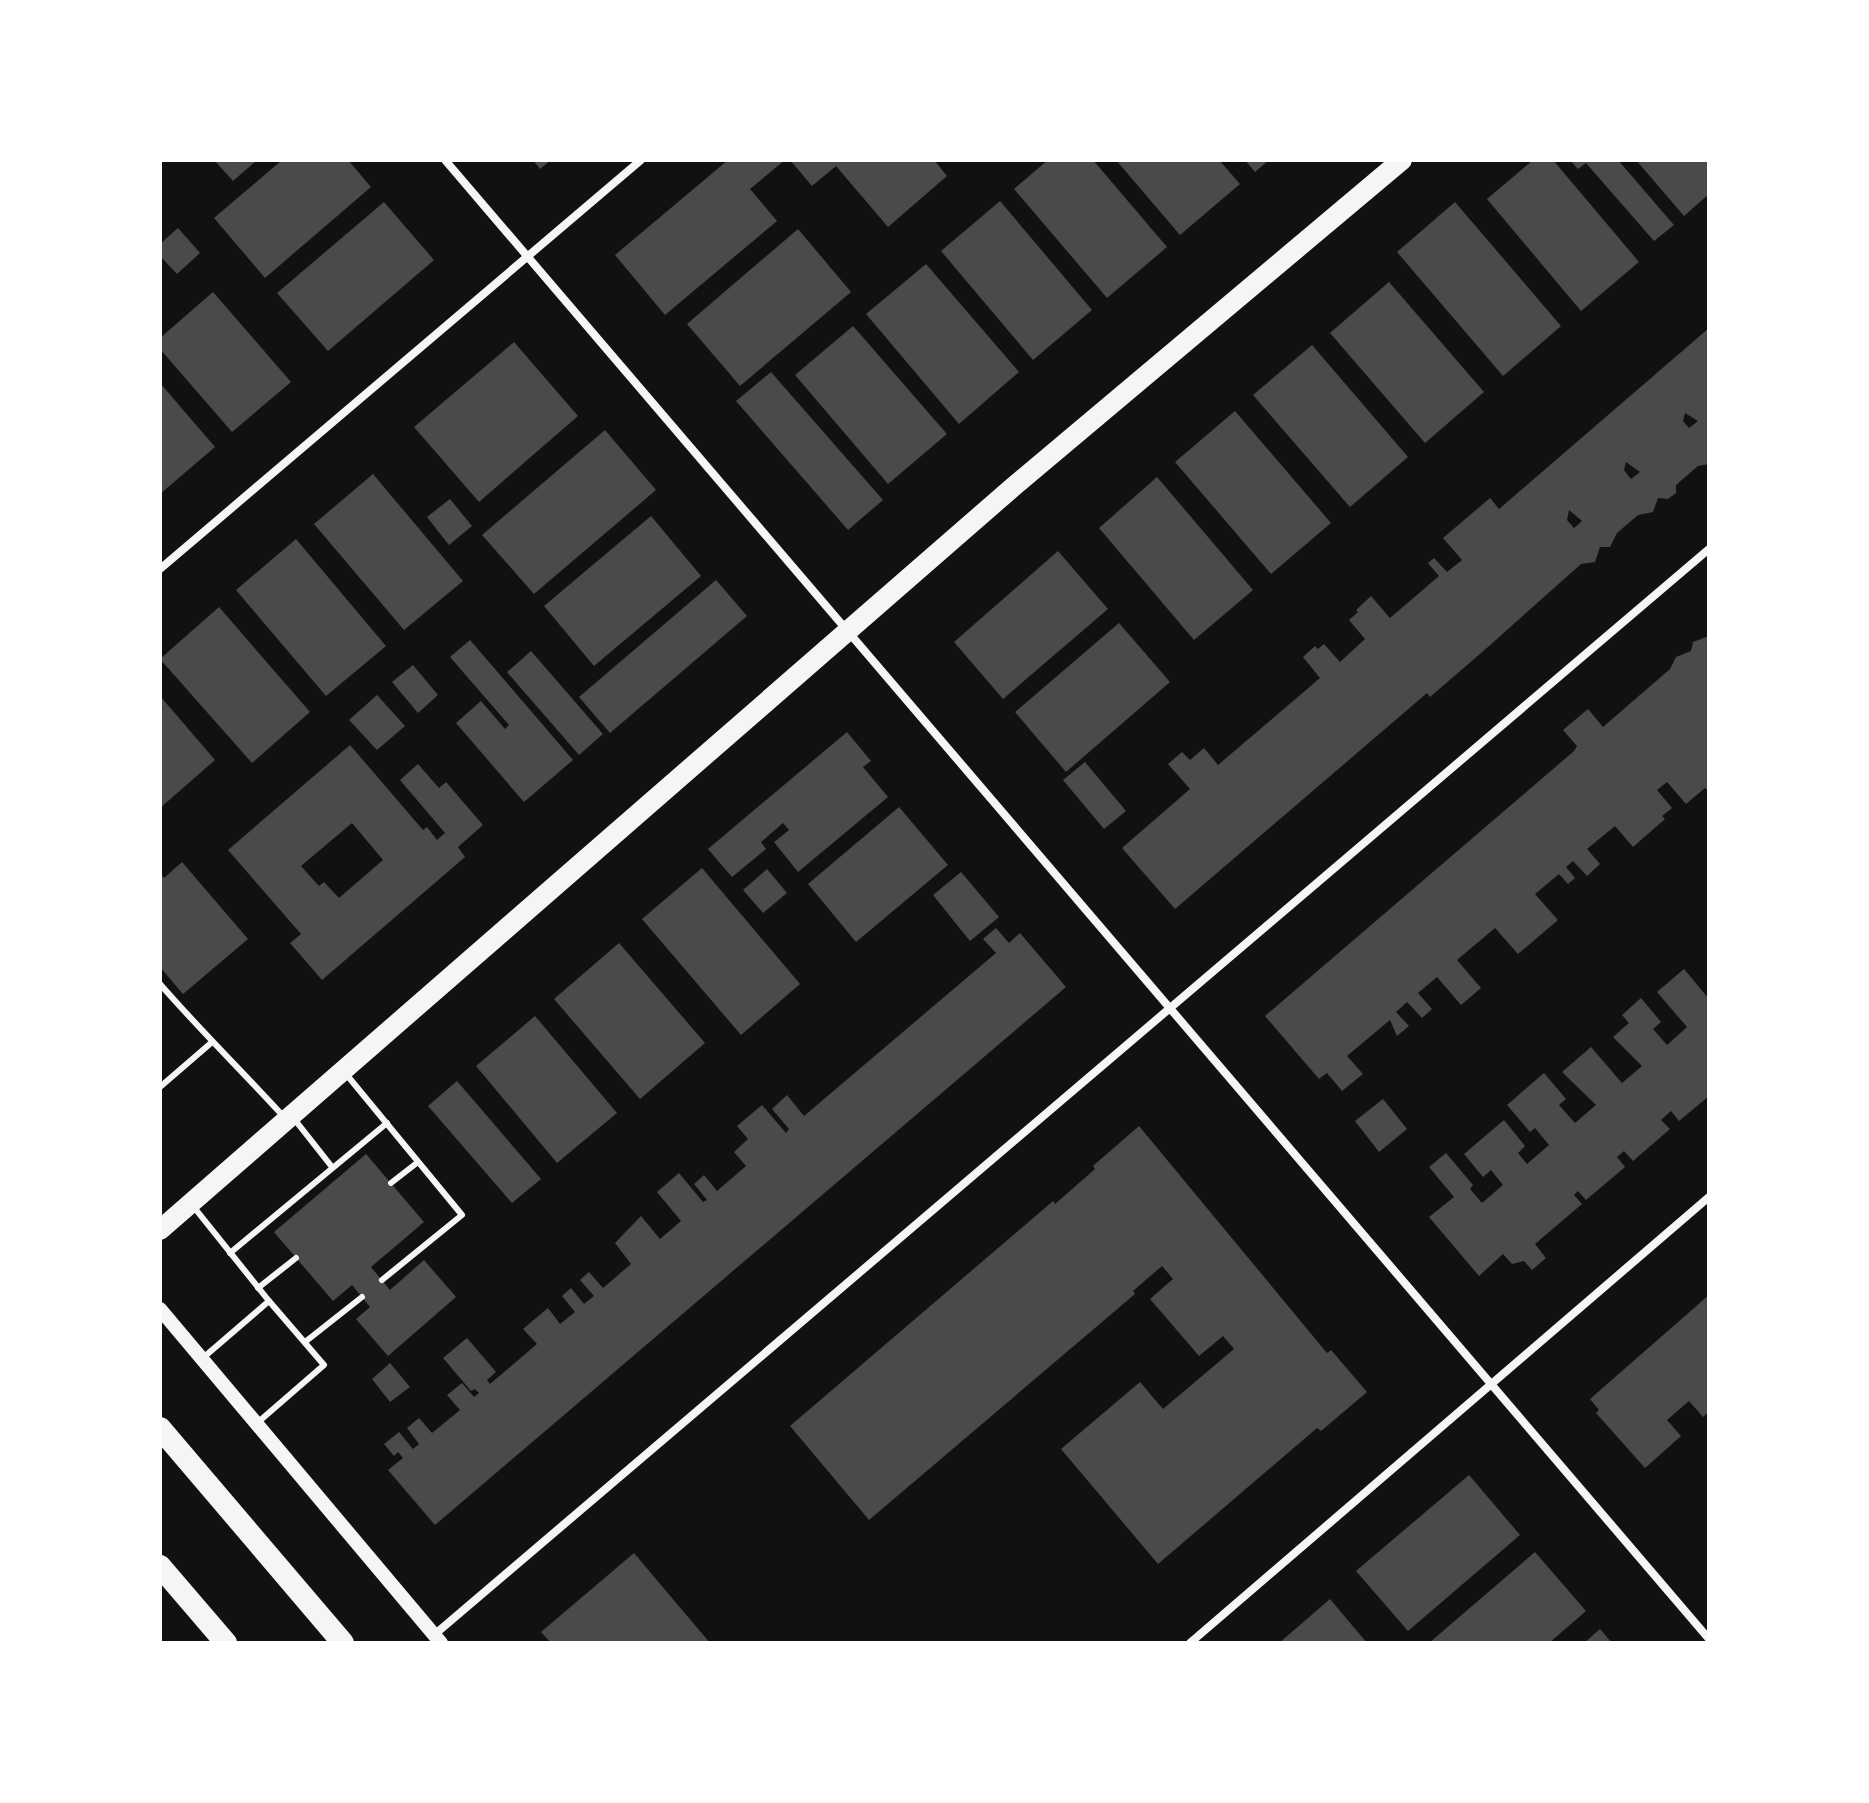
<svg xmlns="http://www.w3.org/2000/svg" width="1869" height="1803" font-family="'Open Sans',sans-serif">
<rect width="100%" height="100%" fill="#111"/>
<!-- building -->
<g fill="#4a4a4a" fill-rule="evenodd">
<path d="M 214,160 L 257,160 L 233,181 Z"/>
<path d="M 282,160 L 348,160 L 371,187 L 265,278 L 214,218 Z"/>
<path d="M 533,160 L 551,160 L 540,169 Z"/>
<path d="M 728,160 L 785,160 L 750,189 L 777,221 L 665,315 L 615,255 Z"/>
<path d="M 790,160 L 934,160 L 947,176 L 888,227 L 836,166 L 812,186 Z"/>
<path d="M 1048,160 L 1093,160 L 1167,247 L 1107,298 L 1014,189 Z"/>
<path d="M 1116,160 L 1219,160 L 1240,184 L 1180,235 Z"/>
<path d="M 1245,160 L 1269,160 L 1255,172 Z"/>
<path d="M 1533,160 L 1553,160 L 1639,262 L 1581,311 L 1487,199 Z"/>
<path d="M 1570,160 L 1618,160 L 1674,225 L 1654,241 L 1586,163 L 1578,169 Z"/>
<path d="M 1636,160 L 1709,160 L 1709,194 L 1684,216 Z"/>
<path d="M 1000,201 L 1092,310 L 1033,360 L 941,251 Z"/>
<path d="M 384,202 L 434,260 L 328,351 L 277,293 Z"/>
<path d="M 1455,202 L 1561,326 L 1503,376 L 1397,252 Z"/>
<path d="M 178,228 L 200,253 L 177,274 L 160,256 L 160,244 Z"/>
<path d="M 798,229 L 851,292 L 740,386 L 687,324 Z"/>
<path d="M 926,264 L 1019,372 L 959,424 L 866,314 Z"/>
<path d="M 1389,282 L 1484,392 L 1425,443 L 1330,333 Z"/>
<path d="M 213,292 L 291,382 L 232,432 L 160,349 L 160,338 Z"/>
<path d="M 853,326 L 947,434 L 888,484 L 795,375 Z"/>
<path d="M 1709,328 L 1709,464 L 1698,466 L 1676,485 L 1676,493 L 1668,499 L 1658,498 L 1653,512 L 1638,515 L 1617,533 L 1610,547 L 1600,547 L 1595,562 L 1581,564 L 1488,647 L 1430,697 L 1427,693 L 1175,909 L 1122,848 L 1190,789 L 1168,764 L 1182,752 L 1190,760 L 1204,748 L 1218,765 L 1320,678 L 1303,657 L 1315,646 L 1318,649 L 1324,644 L 1340,662 L 1365,639 L 1349,620 L 1358,612 L 1356,610 L 1371,596 L 1390,618 L 1439,576 L 1428,563 L 1434,558 L 1447,572 L 1462,560 L 1443,538 L 1490,498 L 1499,509 ZM 1685,413 L 1698,421 L 1689,428 L 1683,421 ZM 1626,462 L 1640,472 L 1631,479 L 1624,470 ZM 1569,510 L 1582,521 L 1574,528 L 1567,520 Z"/>
<path d="M 514,342 L 578,416 L 479,502 L 414,427 Z"/>
<path d="M 1312,345 L 1408,457 L 1350,507 L 1253,395 Z"/>
<path d="M 771,372 L 883,500 L 848,530 L 736,401 Z"/>
<path d="M 160,383 L 215,447 L 160,494 Z"/>
<path d="M 1235,411 L 1331,523 L 1271,574 L 1175,462 Z"/>
<path d="M 605,430 L 656,490 L 534,594 L 482,535 Z"/>
<path d="M 373,474 L 463,581 L 404,630 L 314,524 Z"/>
<path d="M 1157,477 L 1253,590 L 1194,640 L 1099,528 Z"/>
<path d="M 450,499 L 472,526 L 449,545 L 427,517 Z"/>
<path d="M 651,516 L 701,576 L 594,666 L 544,606 Z"/>
<path d="M 296,539 L 386,646 L 326,696 L 236,590 Z"/>
<path d="M 1058,551 L 1108,609 L 1003,699 L 954,642 Z"/>
<path d="M 716,580 L 747,616 L 610,733 L 579,697 Z"/>
<path d="M 219,607 L 310,712 L 252,763 L 160,659 Z"/>
<path d="M 1119,623 L 1170,682 L 1066,772 L 1015,712 Z"/>
<path d="M 1709,636 L 1709,792 L 1705,788 L 1686,804 L 1667,782 L 1657,790 L 1672,808 L 1662,816 L 1665,819 L 1633,847 L 1615,826 L 1587,849 L 1600,864 L 1587,876 L 1573,861 L 1566,867 L 1575,878 L 1568,884 L 1559,874 L 1535,894 L 1558,920 L 1518,954 L 1495,928 L 1457,960 L 1481,988 L 1461,1005 L 1437,977 L 1418,993 L 1432,1009 L 1422,1018 L 1407,1002 L 1396,1012 L 1409,1026 L 1397,1036 L 1390,1020 L 1347,1056 L 1363,1074 L 1342,1091 L 1327,1073 L 1319,1079 L 1265,1016 L 1574,751 L 1577,746 L 1563,730 L 1588,709 L 1603,727 L 1670,669 L 1676,657 L 1691,651 L 1693,642 Z"/>
<path d="M 470,640 L 573,760 L 524,802 L 456,723 L 481,701 L 505,729 L 509,725 L 450,657 Z"/>
<path d="M 531,651 L 603,734 L 579,755 L 507,672 Z"/>
<path d="M 413,665 L 438,695 L 418,713 L 392,682 Z"/>
<path d="M 377,695 L 405,726 L 377,750 L 349,720 Z"/>
<path d="M 160,696 L 215,760 L 160,808 Z"/>
<path d="M 847,732 L 871,761 L 863,767 L 888,797 L 798,872 L 774,842 L 789,830 L 783,823 L 761,842 L 766,849 L 732,877 L 708,849 Z"/>
<path d="M 350,745 L 423,830 L 427,827 L 437,840 L 445,833 L 400,780 L 418,764 L 439,788 L 446,782 L 483,825 L 458,847 L 465,857 L 322,980 L 290,943 L 301,934 L 228,850 ZM 352,823 L 383,860 L 339,898 L 324,882 L 319,886 L 301,866 Z"/>
<path d="M 1085,762 L 1126,811 L 1104,829 L 1063,780 Z"/>
<path d="M 899,807 L 948,865 L 856,942 L 808,884 Z"/>
<path d="M 182,862 L 248,939 L 183,994 L 160,967 L 160,874 L 164,878 Z"/>
<path d="M 702,868 L 800,984 L 741,1035 L 642,919 Z"/>
<path d="M 767,869 L 787,893 L 763,913 L 743,890 Z"/>
<path d="M 961,872 L 999,917 L 970,941 L 933,895 Z"/>
<path d="M 996,928 L 1009,943 L 1020,933 L 1066,987 L 435,1525 L 388,1470 L 403,1458 L 398,1452 L 394,1456 L 384,1444 L 399,1432 L 413,1449 L 419,1444 L 407,1428 L 419,1418 L 432,1433 L 460,1410 L 447,1395 L 462,1383 L 474,1397 L 479,1393 L 475,1389 L 471,1391 L 443,1358 L 467,1338 L 496,1372 L 487,1380 L 490,1384 L 537,1344 L 523,1329 L 548,1308 L 560,1324 L 575,1312 L 562,1296 L 571,1288 L 584,1304 L 594,1296 L 580,1280 L 589,1272 L 603,1288 L 631,1264 L 615,1243 L 641,1216 L 660,1239 L 681,1221 L 657,1192 L 679,1173 L 703,1202 L 707,1200 L 694,1184 L 704,1175 L 717,1191 L 746,1166 L 734,1152 L 748,1139 L 737,1126 L 762,1105 L 786,1133 L 789,1129 L 772,1109 L 787,1095 L 804,1116 L 996,953 L 983,939 Z"/>
<path d="M 619,943 L 705,1043 L 640,1099 L 554,999 Z"/>
<path d="M 1684,969 L 1709,999 L 1709,1096 L 1679,1121 L 1671,1111 L 1661,1120 L 1670,1129 L 1633,1161 L 1624,1151 L 1617,1157 L 1625,1167 L 1586,1200 L 1578,1191 L 1574,1195 L 1582,1204 L 1535,1244 L 1546,1258 L 1532,1270 L 1524,1261 L 1512,1264 L 1503,1254 L 1479,1276 L 1429,1217 L 1454,1197 L 1429,1167 L 1446,1153 L 1473,1185 L 1470,1189 L 1482,1203 L 1503,1185 L 1491,1170 L 1483,1177 L 1464,1154 L 1504,1120 L 1525,1146 L 1518,1153 L 1527,1164 L 1549,1145 L 1535,1128 L 1530,1132 L 1507,1105 L 1544,1073 L 1566,1099 L 1559,1105 L 1575,1123 L 1596,1105 L 1562,1072 L 1591,1047 L 1622,1083 L 1642,1066 L 1613,1037 L 1629,1023 L 1622,1015 L 1641,998 L 1661,1022 L 1653,1029 L 1667,1045 L 1687,1027 L 1657,992 Z"/>
<path d="M 535,1016 L 617,1113 L 557,1163 L 476,1066 Z"/>
<path d="M 457,1081 L 541,1179 L 512,1203 L 428,1106 Z"/>
<path d="M 1383,1099 L 1407,1129 L 1379,1152 L 1355,1121 Z"/>
<path d="M 1139,1126 L 1327,1353 L 1331,1350 L 1367,1392 L 1321,1431 L 1317,1428 L 1158,1564 L 1061,1449 L 1140,1382 L 1163,1409 L 1234,1349 L 1223,1336 L 1199,1356 L 1150,1299 L 1173,1279 L 1162,1266 L 1133,1291 L 1135,1294 L 869,1520 L 790,1426 L 1053,1201 L 1055,1204 L 1095,1169 L 1093,1166 Z"/>
<path d="M 366,1154 L 424,1222 L 371,1267 L 390,1290 L 424,1260 L 456,1297 L 388,1356 L 356,1319 L 370,1307 L 352,1285 L 333,1301 L 274,1232 Z"/>
<path d="M 1709,1295 L 1709,1412 L 1703,1417 L 1689,1401 L 1667,1420 L 1681,1436 L 1645,1468 L 1596,1413 L 1599,1410 L 1590,1399 Z"/>
<path d="M 390,1363 L 410,1387 L 390,1402 L 372,1379 Z"/>
<path d="M 1469,1475 L 1520,1535 L 1408,1631 L 1356,1571 Z"/>
<path d="M 1535,1552 L 1586,1611 L 1549,1643 L 1429,1643 Z"/>
<path d="M 634,1553 L 710,1643 L 551,1643 L 541,1632 Z"/>
<path d="M 1330,1599 L 1367,1643 L 1279,1643 L 1300,1625 Z"/>
<path d="M 1600,1629 L 1612,1643 L 1584,1643 Z"/>
</g>
<g fill="none" stroke-linecap="round" stroke-linejoin="round">
<!-- service -->
<g stroke="#f5f5f5" stroke-width="6">
<path d="M 160,984 C 200,1030 243,1072 284,1117"/>
<path d="M 346,1074 L 462,1215 L 382,1280"/>
<path d="M 160,1087 L 211,1043"/>
<path d="M 295,1120 L 332,1167"/>
<path d="M 391,1183 L 418,1162"/>
<path d="M 193,1206 L 269,1301"/>
<path d="M 230,1253 L 387,1123"/>
<path d="M 258,1288 L 296,1258"/>
<path d="M 305,1342 L 362,1297"/>
<path d="M 204,1357 L 269,1301 L 324,1365 L 256,1424"/>
</g>
<!-- minor -->
<g stroke="#f5f5f5" stroke-width="8">
<path d="M 445,160 L 1709,1639"/>
<path d="M 160,569 L 641,160"/>
<path d="M 434,1635 L 1709,549"/>
<path d="M 1190,1643 L 1709,1197"/>
</g>
<!-- tertiary -->
<path stroke="#f5f5f5" stroke-width="14" d="M 160,1309 L 441,1643"/>
<!-- primary -->
<path stroke="#f5f5f5" stroke-width="20" d="M 160,1230 L 1013,487 L 1402,160"/>
<!-- trunk -->
<g stroke="#f5f5f5" stroke-width="22">
<path d="M 160,1428 L 343,1643"/>
<path d="M 160,1566 L 226,1643"/>
</g>
</g>
<!-- border -->
<rect width="1869" height="1803" fill="none" stroke="#ffffff" stroke-width="324"/>
</svg>
